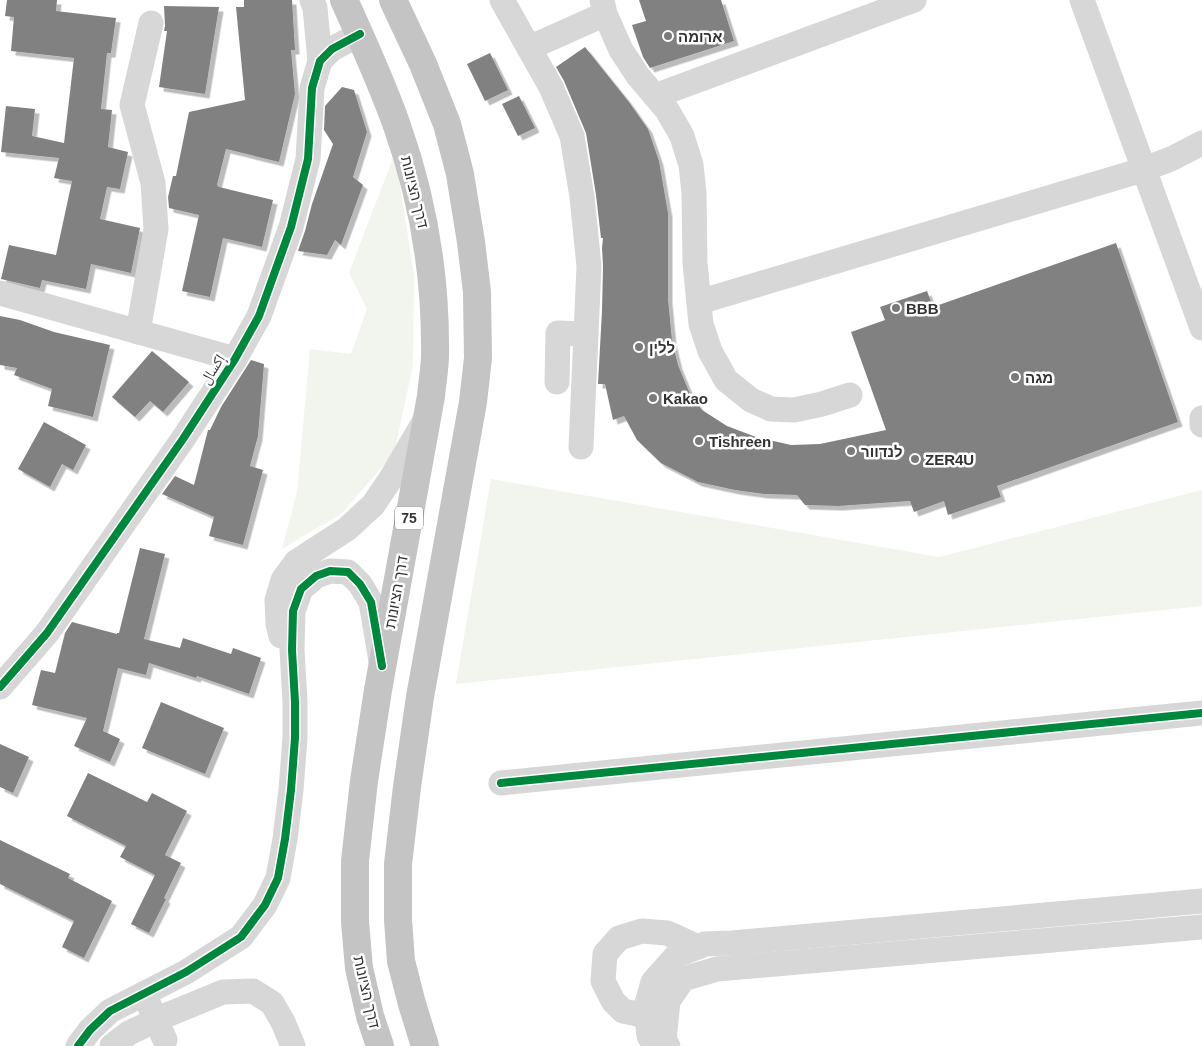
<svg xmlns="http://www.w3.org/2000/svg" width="1202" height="1046" font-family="Arial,'Noto Naskh Arabic',Heebo,sans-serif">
<defs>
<filter id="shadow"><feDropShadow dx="4.5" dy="4.5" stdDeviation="0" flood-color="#0004"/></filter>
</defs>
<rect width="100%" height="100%" fill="#fff"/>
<!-- green -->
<g fill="#f1f5ed">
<path d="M 395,153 L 414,275 L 413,365 L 394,453 L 341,514 L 282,549 L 297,492 L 310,349 L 351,354 L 367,309 L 349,273 Z"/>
<path d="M 491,479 L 939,557 L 1202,490 L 1202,606 L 456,684 Z"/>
</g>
<!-- building -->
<g fill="#818181" filter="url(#shadow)">
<path d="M 7,0 L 57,0 L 56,11 L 116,18 L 111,53 L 107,53 L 101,109 L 112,110 L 108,147 L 128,152 L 120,189 L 107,187 L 100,219 L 140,228 L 131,273 L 91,264 L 86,289 L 42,280 L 40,288 L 1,279 L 9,245 L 56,255 L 72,181 L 54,178 L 59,158 L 1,152 L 6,106 L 35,109 L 32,136 L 64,143 L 74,58 L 11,51 L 14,17 L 5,16 Z"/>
<path d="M 244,0 L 292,0 L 295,50 L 291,50 L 295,94 L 279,162 L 226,149 L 217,185 L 219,187 L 273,200 L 262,247 L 223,238 L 210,297 L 182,291 L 199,215 L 169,208 L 168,197 L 173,176 L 176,176 L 189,112 L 245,100 L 236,7 L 244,7 Z"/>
<path d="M 639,0 L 721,0 L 734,41 L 650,68 L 643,57 L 632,25 L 646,21 Z"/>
<path d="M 164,6 L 219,7 L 205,94 L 159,87 L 167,31 L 164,31 L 165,26 Z"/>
<path d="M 585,47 L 629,102 L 648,129 L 659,161 L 668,213 L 668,299 L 672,340 L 678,365 L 690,394 L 702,410 L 727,426 L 756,437 L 791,445 L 820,444 L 886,430 L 851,332 L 885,320 L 880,307 L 927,291 L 933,307 L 1116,243 L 1178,422 L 997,486 L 1001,497 L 948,515 L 944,501 L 914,512 L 910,501 L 838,506 L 805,505 L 797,495 L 764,494 L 735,490 L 698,482 L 661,463 L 637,440 L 624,416 L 613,420 L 605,384 L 598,384 L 602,311 L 603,266 L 602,248 L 603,238 L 601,238 L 596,195 L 586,133 L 564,81 L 556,67 Z"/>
<path d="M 490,53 L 508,90 L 485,101 L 467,64 Z"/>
<path d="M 342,87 L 354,90 L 367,132 L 353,177 L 363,185 L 341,245 L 335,240 L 327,255 L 298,251 L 305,231 L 312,204 L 333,144 L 324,130 L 325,106 Z"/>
<path d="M 519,96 L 535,128 L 518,136 L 502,104 Z"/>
<path d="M 0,316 L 20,320 L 54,332 L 110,345 L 93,417 L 48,406 L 52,389 L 14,375 L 17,368 L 0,365 Z"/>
<path d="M 152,351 L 189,382 L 163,412 L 150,401 L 135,417 L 112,397 Z"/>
<path d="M 251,360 L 264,364 L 258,436 L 250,466 L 263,470 L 243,545 L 209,536 L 214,517 L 162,494 L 175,476 L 194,485 L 208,430 L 210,430 L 221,407 Z"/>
<path d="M 44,422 L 86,445 L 73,470 L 62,464 L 50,487 L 18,469 Z"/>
<path d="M 140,548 L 165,554 L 144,639 L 180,648 L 183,638 L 231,654 L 233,648 L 261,658 L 249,694 L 197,676 L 196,678 L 149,663 L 146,675 L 118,668 L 103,731 L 120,739 L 110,762 L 74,746 L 87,718 L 32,705 L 41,670 L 55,673 L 65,633 L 72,622 L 117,634 L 117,633 L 119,633 Z"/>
<path d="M 161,702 L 224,728 L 205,774 L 142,748 Z"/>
<path d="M 0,744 L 29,757 L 13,793 L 0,787 Z"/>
<path d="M 88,773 L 147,802 L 152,793 L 187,811 L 165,855 L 181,863 L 164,898 L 166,899 L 149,933 L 131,924 L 155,875 L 120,857 L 126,846 L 67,816 Z"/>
<path d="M 0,840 L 70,874 L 68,878 L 112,901 L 84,958 L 62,947 L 74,921 L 0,884 Z"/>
</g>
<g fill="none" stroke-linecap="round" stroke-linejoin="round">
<!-- minor -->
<g stroke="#d7d7d7" stroke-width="25">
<path d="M 312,0 L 315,8 L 320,61"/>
<path d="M 502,0 L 529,48 L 605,14"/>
<path d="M 602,0 L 605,14 L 621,50 L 638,76 L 667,110 L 682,136 L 691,165 L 694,193 L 695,263 L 701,324 L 710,351 L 726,380 L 751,400 L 771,409 L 794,410 L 822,404 L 850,395"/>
<path d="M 1082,0 L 1202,328"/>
<path d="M 529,48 L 551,87 L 572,136 L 582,197 L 589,266 L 581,447"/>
<path d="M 655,96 L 914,0"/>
<path d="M 0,293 L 235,359"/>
<path d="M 699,302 L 1139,171 L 1171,159 L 1202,143"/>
<path d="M 138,332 L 156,229 L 153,183 L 132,105 L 151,23"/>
<path d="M 557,382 L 558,333 L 586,334"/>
<path d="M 1202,418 L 1202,425"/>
<path d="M 281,636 L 278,624 L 277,600 L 283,580 L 296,562 L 347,529 L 373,505 L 390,480 L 424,422"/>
<path d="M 0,687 L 47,633 L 183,439 L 235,359 L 259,316 L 291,227 L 308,159 L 312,88 L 320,61 L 332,49 L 360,34"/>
<path d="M 501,783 L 1202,713"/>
<path d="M 149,1005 L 165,1040"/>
<path d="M 647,1016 L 623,1011 L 613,1001 L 603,981 L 605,954 L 619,938 L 642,931 L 667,933 L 698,947"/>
<path d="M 78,1046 L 90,1030 L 110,1011 L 186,972 L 241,937 L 265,905 L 278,878 L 285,839 L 291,790 L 295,738 L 295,702 L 292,650 L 293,611 L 301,589 L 316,576 L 330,571 L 348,572 L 360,584 L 371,602 L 381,661"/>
<path d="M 112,1046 L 129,1033 L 167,1015 L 223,992 L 253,991 L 272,1003 L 283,1022 L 293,1046"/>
<path d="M 656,1046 L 649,1036 L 646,1007 L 653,982 L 677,955 L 705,944 L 732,943 L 1202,901"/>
<path d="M 668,1046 L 664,1040 L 668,1001 L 683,979 L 717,969 L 1202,927"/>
</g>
<!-- highway -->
<g stroke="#c4c4c4" stroke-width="28">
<path d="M 344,0 C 363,42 382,83 397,126 C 423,199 436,278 435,355 C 435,368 432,383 431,396 L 378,690 L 364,781 L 355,861 L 355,922 L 359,968 L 370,1016 L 380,1046"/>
<path d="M 393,0 L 423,64 L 447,124 L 460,174 L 471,242 L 477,292 L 478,358 L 473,402 L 420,697 L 407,787 L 398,864 L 398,920 L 401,961 L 412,1004 L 425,1046"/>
</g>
<!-- cycleway casing -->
<g stroke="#fff" stroke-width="11">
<g id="cycleway">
<path d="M 0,687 L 47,633 L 183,439 L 235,359 L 259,316 L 291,227 L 308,159 L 312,88 L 320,61 L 332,49 L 360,34"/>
<path d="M 501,783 L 1202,713"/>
<path d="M 78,1046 L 90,1030 L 110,1011 L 186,972 L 241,937 L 265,905 L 278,878 L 285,839 L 291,790 L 295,738 L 295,702 L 292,650 L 293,611 L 301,589 L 316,576 L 330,571 L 348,572 L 360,584 L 371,602 L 382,666"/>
</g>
</g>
<!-- cycleway -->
<use href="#cycleway" stroke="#00873e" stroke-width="8"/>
</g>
<!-- markers -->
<g fill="#7a7a7a" stroke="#fff" stroke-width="2">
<circle cx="668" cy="36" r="5"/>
<circle cx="896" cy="308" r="5"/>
<circle cx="639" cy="347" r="5"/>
<circle cx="1015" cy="377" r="5"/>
<circle cx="653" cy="398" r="5"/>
<circle cx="699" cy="441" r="5"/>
<circle cx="851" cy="451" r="5"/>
<circle cx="915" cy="459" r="5"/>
</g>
<g text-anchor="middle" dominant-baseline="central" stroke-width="5" stroke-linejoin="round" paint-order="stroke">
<!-- shield labels -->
<rect fill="#fff" stroke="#707070" stroke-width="1" x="395" y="506.5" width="28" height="23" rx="4"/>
<g font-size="14" font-weight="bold" fill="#333">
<text x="409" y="518">75</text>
</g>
<!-- poi labels -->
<g font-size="15" font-weight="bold" fill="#333" stroke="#fff" text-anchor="start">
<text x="678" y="36">ארומה</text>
<text x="906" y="308">BBB</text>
<text x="649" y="347">ללין</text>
<text x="1025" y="377">מגה</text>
<text x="663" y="398">Kakao</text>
<text x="709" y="441">Tishreen</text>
<text x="861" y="451">לנדוור</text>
<text x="925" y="459">ZER4U</text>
</g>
<!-- street labels -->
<g font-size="15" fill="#333" stroke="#fff">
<text transform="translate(415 192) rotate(76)">דרך הציונות</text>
<text transform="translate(212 369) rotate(-57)">إكسال</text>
<text transform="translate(396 592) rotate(-80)">דרך הציונות</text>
<text transform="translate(367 992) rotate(77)">דרך הציונות</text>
</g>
</g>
</svg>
